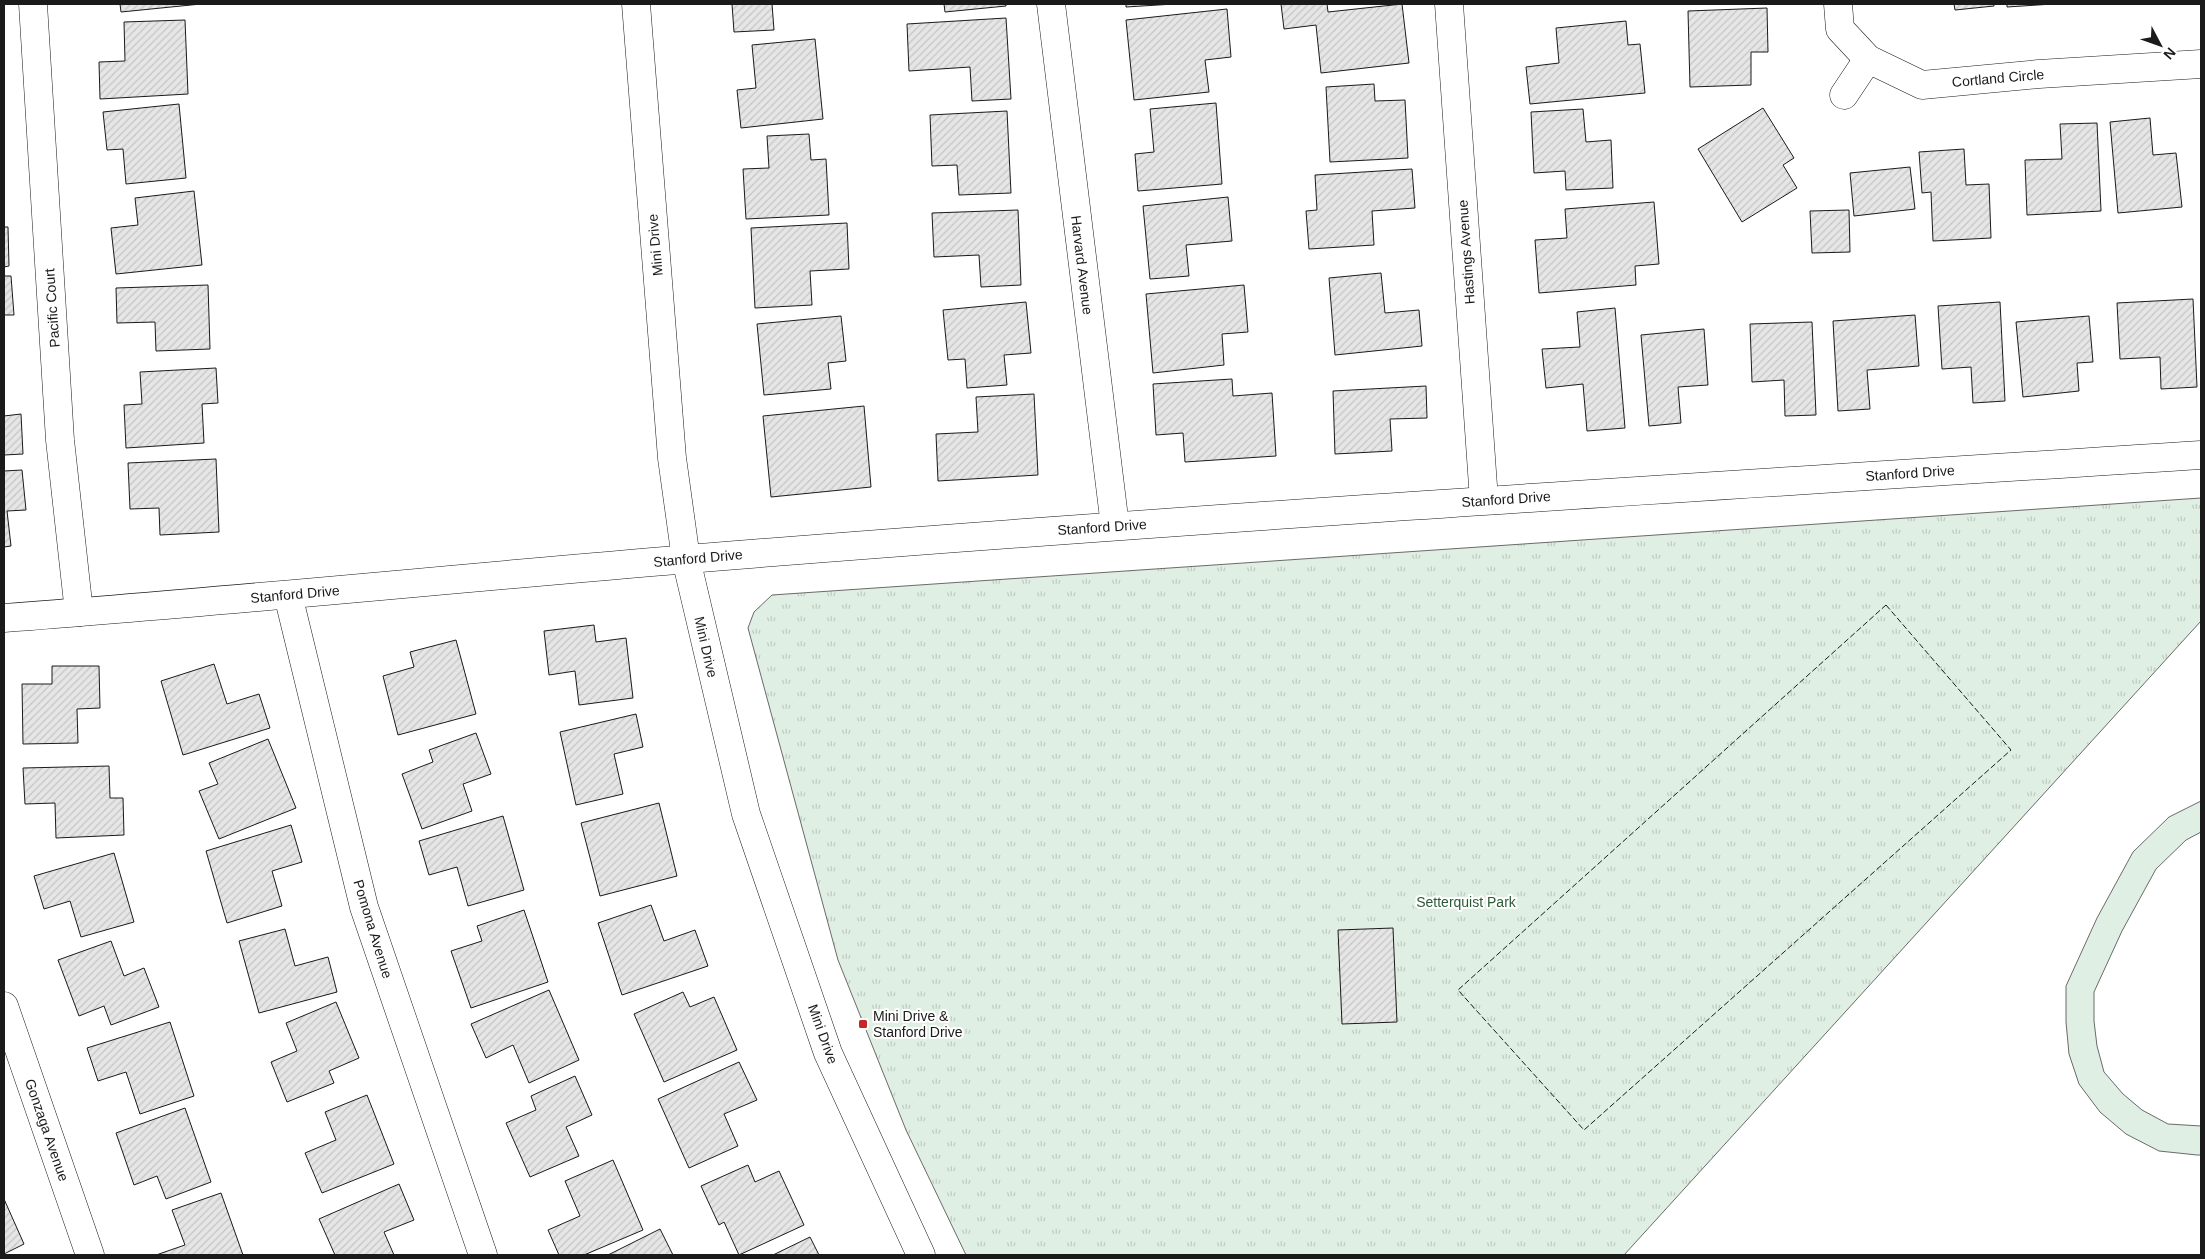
<svg xmlns="http://www.w3.org/2000/svg" width="2205" height="1259" font-family="Helvetica,sans-serif">
<defs>
<pattern id="park-tufts" width="24" height="20" patternUnits="userSpaceOnUse" patternTransform="scale(1.25)"><rect width="24" height="20" fill="#e0efe3"/><path d="M3 7l-1-3M5 7V3M7 7l1-3M15 17l-1-3M17 17v-4M19 17l1-3" fill="none" stroke="#c0ccc2"/></pattern>
<pattern id="building-hatch" width="6" height="6" patternUnits="userSpaceOnUse" patternTransform="scale(1.25)"><rect width="6" height="6" fill="#e6e6e6"/><path d="M-1 1l2-2M0 6l6-6M5 7l2-2" fill="none" stroke="#c5c5c5"/></pattern>
</defs>
<rect width="100%" height="100%" fill="#fff"/>
<!-- grass -->
<path fill="#e0efe3" stroke="#6a6a6a" d="M 2201,801 L 2201,832 L 2186,840 L 2156,869 L 2122,931 L 2094,992 L 2094,1021 L 2097,1046 L 2104,1072 L 2123,1094 L 2142,1110 L 2168,1124 L 2201,1126 L 2201,1155 L 2197,1155 L 2159,1151 L 2126,1134 L 2100,1112 L 2079,1084 L 2069,1054 L 2066,1022 L 2066,986 L 2097,918 L 2133,852 L 2169,817 Z"/>
<!-- park -->
<path fill="url(#park-tufts)" stroke="#6a6a6a" d="M 2201,498 L 2201,621 L 1624,1255 L 966,1255 L 906,1130 L 838,960 L 748,628 L 754,612 L 772,595 Z"/>
<!-- building -->
<g fill="url(#building-hatch)" stroke="#1a1a1a">
<path d="M 120,4 L 201,4 L 121,12 Z"/>
<path d="M 732,4 L 772,4 L 774,30 L 734,32 Z"/>
<path d="M 944,4 L 1006,4 L 1006,6 L 945,12 Z"/>
<path d="M 1126,4 L 1174,4 L 1126,7 Z"/>
<path d="M 1281,4 L 1327,4 L 1328,12 L 1402,4 L 1409,63 L 1321,73 L 1316,25 L 1284,29 Z"/>
<path d="M 1954,4 L 1994,4 L 1994,6 L 1955,10 Z"/>
<path d="M 2007,4 L 2053,4 L 2007,7 Z"/>
<path d="M 1767,8 L 1768,52 L 1751,52 L 1751,85 L 1690,87 L 1688,11 Z"/>
<path d="M 1227,9 L 1231,57 L 1205,60 L 1209,92 L 1134,100 L 1126,20 Z"/>
<path d="M 1006,18 L 1011,99 L 972,101 L 970,67 L 909,71 L 907,24 Z"/>
<path d="M 185,20 L 188,94 L 100,99 L 99,62 L 125,61 L 124,22 Z"/>
<path d="M 1626,21 L 1628,45 L 1640,44 L 1645,93 L 1530,104 L 1526,67 L 1559,63 L 1556,28 Z"/>
<path d="M 815,39 L 823,119 L 741,128 L 737,90 L 756,88 L 752,45 Z"/>
<path d="M 1374,84 L 1375,101 L 1405,100 L 1408,158 L 1330,162 L 1326,87 Z"/>
<path d="M 1216,103 L 1222,184 L 1138,191 L 1135,154 L 1154,152 L 1150,109 Z"/>
<path d="M 179,104 L 186,178 L 126,184 L 123,149 L 107,150 L 103,112 Z"/>
<path d="M 1763,108 L 1794,158 L 1783,165 L 1797,188 L 1742,222 L 1698,149 Z"/>
<path d="M 1583,109 L 1586,142 L 1611,140 L 1613,188 L 1566,190 L 1565,171 L 1534,173 L 1531,112 Z"/>
<path d="M 1007,111 L 1011,193 L 959,195 L 957,165 L 932,166 L 930,115 Z"/>
<path d="M 2150,118 L 2153,155 L 2176,153 L 2182,207 L 2118,213 L 2110,122 Z"/>
<path d="M 2097,123 L 2101,211 L 2027,215 L 2025,160 L 2062,159 L 2060,124 Z"/>
<path d="M 809,134 L 811,160 L 826,159 L 829,215 L 746,219 L 743,169 L 769,168 L 767,136 Z"/>
<path d="M 1964,149 L 1966,185 L 1989,184 L 1991,238 L 1933,241 L 1931,192 L 1922,193 L 1919,152 Z"/>
<path d="M 1910,167 L 1915,209 L 1854,216 L 1850,173 Z"/>
<path d="M 1412,169 L 1415,208 L 1372,211 L 1374,245 L 1309,249 L 1306,211 L 1317,210 L 1315,175 Z"/>
<path d="M 194,191 L 202,265 L 116,274 L 111,228 L 138,225 L 135,198 Z"/>
<path d="M 1228,197 L 1232,241 L 1186,245 L 1189,276 L 1150,279 L 1143,206 Z"/>
<path d="M 1654,202 L 1659,264 L 1635,266 L 1636,285 L 1539,293 L 1535,240 L 1567,238 L 1565,209 Z"/>
<path d="M 1018,210 L 1021,285 L 981,287 L 979,255 L 934,257 L 932,213 Z"/>
<path d="M 1849,210 L 1850,252 L 1812,253 L 1810,211 Z"/>
<path d="M 847,223 L 849,269 L 810,271 L 812,305 L 755,308 L 751,228 Z"/>
<path d="M 4,227 L 8,227 L 9,266 L 4,267 Z"/>
<path d="M 1381,273 L 1385,313 L 1419,310 L 1422,346 L 1335,355 L 1329,278 Z"/>
<path d="M 4,276 L 11,276 L 14,315 L 4,315 Z"/>
<path d="M 208,285 L 210,349 L 156,351 L 155,322 L 117,323 L 116,288 Z"/>
<path d="M 1244,285 L 1248,332 L 1222,334 L 1224,365 L 1153,373 L 1146,294 Z"/>
<path d="M 2193,299 L 2197,387 L 2161,389 L 2160,357 L 2120,359 L 2117,303 Z"/>
<path d="M 1026,302 L 1031,353 L 1004,355 L 1007,385 L 967,388 L 965,359 L 948,360 L 943,310 Z"/>
<path d="M 2000,302 L 2005,401 L 1973,403 L 1971,367 L 1942,369 L 1938,306 Z"/>
<path d="M 1615,308 L 1625,428 L 1587,431 L 1583,384 L 1546,388 L 1542,349 L 1580,347 L 1577,312 Z"/>
<path d="M 1915,315 L 1919,366 L 1867,370 L 1870,409 L 1838,411 L 1833,321 Z"/>
<path d="M 841,316 L 846,361 L 828,363 L 831,389 L 764,395 L 757,324 Z"/>
<path d="M 2089,316 L 2093,362 L 2077,363 L 2079,391 L 2023,397 L 2016,322 Z"/>
<path d="M 1812,322 L 1816,415 L 1785,416 L 1784,380 L 1752,382 L 1750,324 Z"/>
<path d="M 1704,329 L 1708,385 L 1678,387 L 1681,423 L 1649,426 L 1641,335 Z"/>
<path d="M 216,368 L 218,403 L 202,404 L 204,443 L 126,448 L 124,405 L 142,404 L 140,372 Z"/>
<path d="M 1232,379 L 1233,396 L 1272,393 L 1276,456 L 1185,462 L 1183,433 L 1156,435 L 1153,384 Z"/>
<path d="M 1426,386 L 1427,418 L 1390,419 L 1392,451 L 1335,454 L 1333,391 Z"/>
<path d="M 1034,394 L 1038,475 L 938,481 L 936,434 L 978,432 L 976,397 Z"/>
<path d="M 864,406 L 871,487 L 771,497 L 763,416 Z"/>
<path d="M 4,411 L 4,416 L 21,414 L 23,454 L 4,455 Z"/>
<path d="M 216,459 L 219,532 L 160,535 L 159,508 L 130,509 L 128,463 Z"/>
<path d="M 22,470 L 26,510 L 7,511 L 11,546 L 4,547 L 4,471 Z"/>
<path d="M 594,625 L 596,642 L 626,638 L 633,698 L 579,705 L 575,671 L 549,675 L 544,631 Z"/>
<path d="M 456,640 L 476,714 L 398,735 L 383,676 L 414,667 L 410,652 Z"/>
<path d="M 214,664 L 227,704 L 259,694 L 270,728 L 183,755 L 161,681 Z"/>
<path d="M 52,666 L 99,666 L 100,708 L 77,709 L 78,743 L 23,744 L 22,684 L 52,684 Z"/>
<path d="M 636,714 L 643,747 L 614,754 L 623,794 L 576,805 L 560,732 Z"/>
<path d="M 476,733 L 491,774 L 463,784 L 472,811 L 422,829 L 402,774 L 433,762 L 429,750 Z"/>
<path d="M 268,739 L 296,808 L 219,839 L 199,791 L 218,784 L 209,763 Z"/>
<path d="M 109,766 L 110,798 L 123,798 L 124,835 L 56,838 L 55,803 L 25,804 L 23,768 Z"/>
<path d="M 659,803 L 677,876 L 600,896 L 581,823 Z"/>
<path d="M 503,816 L 524,890 L 468,906 L 457,867 L 429,875 L 419,841 Z"/>
<path d="M 291,825 L 302,862 L 272,871 L 282,906 L 227,923 L 206,851 Z"/>
<path d="M 114,853 L 134,922 L 81,937 L 70,901 L 44,909 L 34,876 Z"/>
<path d="M 651,905 L 664,941 L 695,930 L 708,966 L 622,995 L 598,923 Z"/>
<path d="M 524,910 L 548,982 L 471,1008 L 451,951 L 482,941 L 477,926 Z"/>
<path d="M 1393,928 L 1397,1022 L 1342,1024 L 1338,930 Z"/>
<path d="M 285,929 L 295,966 L 328,957 L 337,992 L 259,1013 L 239,941 Z"/>
<path d="M 111,941 L 124,976 L 144,968 L 159,1007 L 111,1025 L 104,1006 L 79,1016 L 58,960 Z"/>
<path d="M 549,990 L 579,1060 L 529,1083 L 513,1045 L 486,1058 L 471,1024 Z"/>
<path d="M 683,992 L 690,1007 L 714,997 L 737,1050 L 664,1082 L 634,1014 Z"/>
<path d="M 336,1002 L 359,1058 L 329,1071 L 334,1083 L 287,1102 L 271,1062 L 297,1051 L 286,1023 Z"/>
<path d="M 170,1022 L 194,1096 L 140,1114 L 126,1072 L 98,1081 L 87,1048 Z"/>
<path d="M 739,1062 L 757,1100 L 724,1114 L 738,1146 L 689,1168 L 658,1099 Z"/>
<path d="M 575,1076 L 592,1115 L 566,1127 L 579,1156 L 530,1177 L 506,1123 L 536,1110 L 531,1096 Z"/>
<path d="M 367,1095 L 394,1164 L 322,1193 L 305,1153 L 336,1140 L 325,1112 Z"/>
<path d="M 185,1108 L 211,1182 L 166,1199 L 157,1176 L 134,1185 L 116,1133 Z"/>
<path d="M 613,1160 L 643,1230 L 584,1255 L 559,1255 L 548,1230 L 580,1216 L 565,1181 Z"/>
<path d="M 748,1165 L 755,1182 L 779,1171 L 804,1225 L 739,1255 L 724,1222 L 719,1225 L 701,1186 Z"/>
<path d="M 399,1184 L 414,1220 L 384,1232 L 394,1255 L 335,1255 L 319,1219 Z"/>
<path d="M 221,1193 L 243,1255 L 156,1255 L 185,1245 L 172,1210 Z"/>
<path d="M 4,1199 L 24,1244 L 4,1254 Z"/>
<path d="M 660,1229 L 673,1255 L 608,1255 Z"/>
<path d="M 810,1237 L 819,1255 L 773,1255 Z"/>
</g>
<g fill="none" stroke-linecap="round" stroke-linejoin="round">
<!-- minor casing -->
<g stroke="#1a1a1a" stroke-width="29">
<g id="minor">
<path d="M 33,4 L 60,440 L 79,612"/>
<path d="M 1051,4 L 1115,526"/>
<path d="M 1449,4 L 1484,500"/>
<path d="M 1838,4 L 1840,29 L 1868,59 L 1922,85 L 2039,74 L 2201,64"/>
<path d="M 1844,95 L 1868,59"/>
<path d="M 288,595 L 364,907 L 483,1255"/>
<path d="M 4,618 C 232,601 460,578 688,559 C 1192,518 1697,487 2201,455"/>
<path d="M 4,1006 L 90,1255"/>
</g>
</g>
<!-- tertiary casing -->
<g stroke="#1a1a1a" stroke-width="29">
<path id="tertiary" d="M 636,4 L 672,458 L 686,559 L 746,814 L 828,1053 L 921,1255"/>
</g>
<!-- minor -->
<use href="#minor" stroke="#fff" stroke-width="28"/>
<!-- tertiary -->
<use href="#tertiary" stroke="#fff" stroke-width="28"/>
<!-- fence -->
<path stroke="#1a1a1a" stroke-width="1" stroke-dasharray="6 2.5" stroke-linecap="butt" d="M 1886,605 L 2011,750 L 1584,1130 L 1458,990 Z"/>
</g>
<!-- markers -->
<rect fill="#c62828" stroke="#fff" stroke-width="2" x="858" y="1019" width="10" height="10" rx="2.5"/>
<g text-anchor="middle" dominant-baseline="central" stroke-width="4" stroke-linejoin="round" paint-order="stroke">
<!-- street labels -->
<g font-size="14" fill="#1a1a1a" stroke="#fff">
<text transform="translate(1998 78) rotate(-5)">Cortland Circle</text>
<text transform="translate(655 245) rotate(-95)">Mini Drive</text>
<text transform="translate(1466 252) rotate(-94)">Hastings Avenue</text>
<text transform="translate(1082 265) rotate(83)">Harvard Avenue</text>
<text transform="translate(52 308) rotate(-94)">Pacific Court</text>
<text transform="translate(1910 473) rotate(-4)">Stanford Drive</text>
<text transform="translate(1506 499) rotate(-4)">Stanford Drive</text>
<text transform="translate(1102 527) rotate(-4)">Stanford Drive</text>
<text transform="translate(698 558) rotate(-5)">Stanford Drive</text>
<text transform="translate(295 594) rotate(-5)">Stanford Drive</text>
<text transform="translate(706 647) rotate(77)">Mini Drive</text>
<text transform="translate(373 929) rotate(73)">Pomona Avenue</text>
<text transform="translate(823 1034) rotate(70)">Mini Drive</text>
<text transform="translate(47 1130) rotate(71)">Gonzaga Avenue</text>
</g>
<!-- park labels -->
<g font-size="14" fill="#2b5a34" stroke="#fff">
<text x="1466" y="902">Setterquist Park</text>
</g>
<!-- poi labels -->
<g font-size="14" fill="#1a1a1a" stroke="#fff" text-anchor="start">
<text x="873" y="1016">Mini Drive &amp;<tspan x="873" dy="16">Stanford Drive</tspan></text>
</g>
</g>
<!-- border -->
<rect width="2205" height="1259" fill="none" stroke="#1a1a1a" stroke-width="10"/>
<!-- north arrow -->
<g transform="translate(2160 45) rotate(131)" stroke="#ffffff" stroke-width="4" paint-order="stroke">
<path d="M0-4L9 19L0 12L-9 19Z" fill="#1a1a1a"/>
<text y="-8" font-size="14" font-weight="bold" text-anchor="middle" fill="#1a1a1a">N</text>
</g>
</svg>
